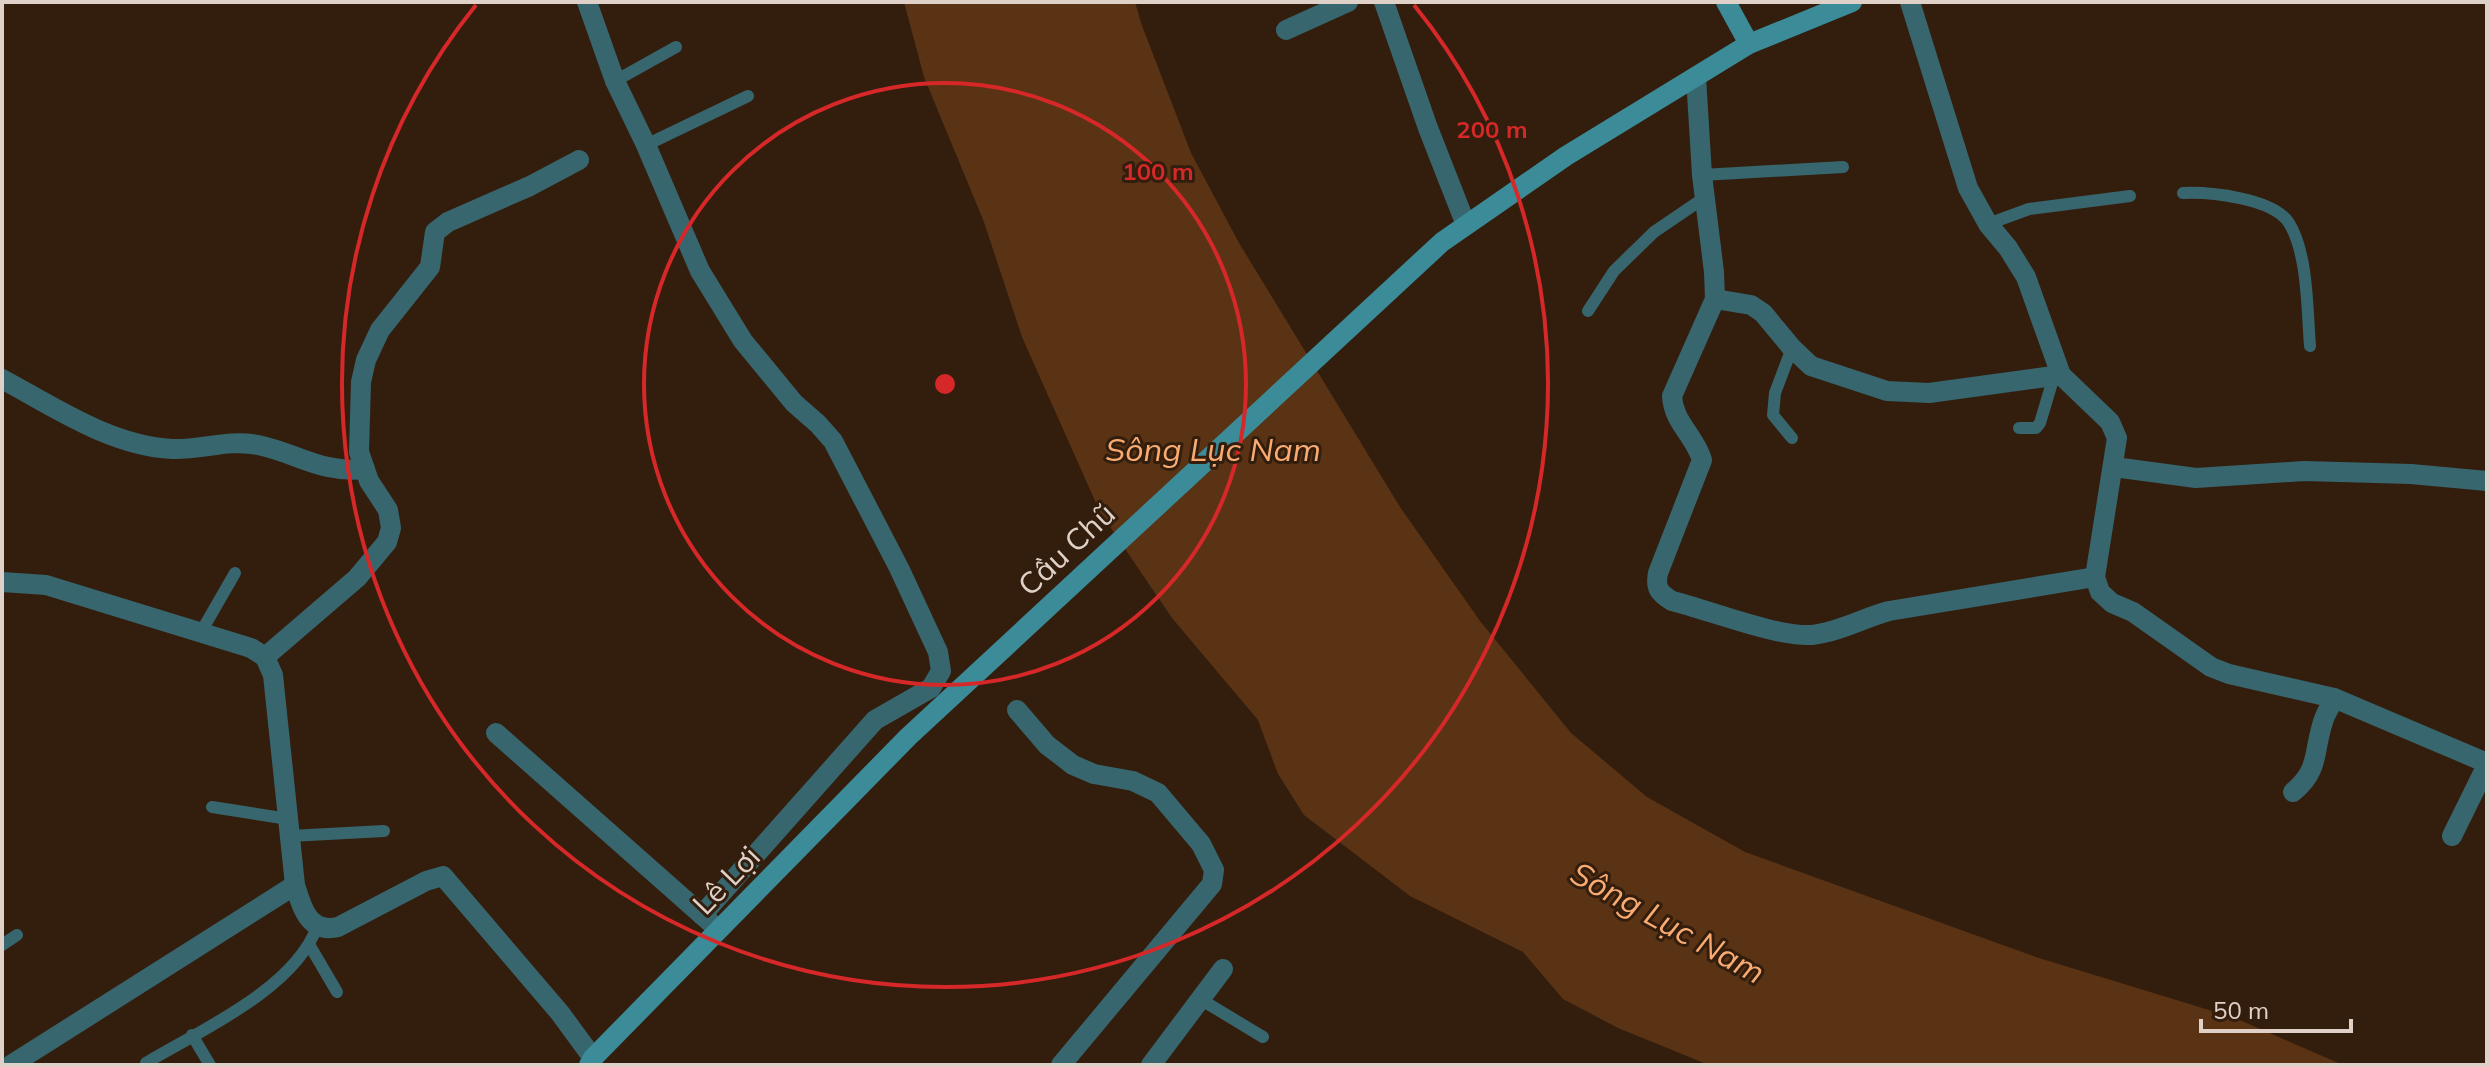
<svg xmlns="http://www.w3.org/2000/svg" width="2489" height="1067" font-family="Mulish,sans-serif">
<rect width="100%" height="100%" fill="#331e0e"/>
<!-- water -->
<path fill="#5a3315" d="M 904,2 L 1135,2 L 1141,23 L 1191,153 L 1239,243 L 1400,507 L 1480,621 L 1571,733 L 1647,797 L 1745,852 L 2039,958 L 2235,1018 L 2343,1065 L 1709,1065 L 1618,1028 L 1563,999 L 1523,952 L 1410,896 L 1304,815 L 1278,774 L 1258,720 L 1172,618 L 1100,512 L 1022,337 L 984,222 L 924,77 Z"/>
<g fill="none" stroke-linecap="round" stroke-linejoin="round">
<!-- lane -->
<g stroke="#37666e" stroke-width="12">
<path d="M 615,81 L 676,47"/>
<path d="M 646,145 L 748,96"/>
<path d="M 1702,175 L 1843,167"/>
<path d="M 2183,193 C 2210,192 2273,198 2289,223 C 2308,254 2307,309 2310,346"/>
<path d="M 1988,224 L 2029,209 L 2130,196"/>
<path d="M 1588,311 L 1614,271 L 1654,232 L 1704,198"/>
<path d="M 1792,348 L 1775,393 L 1773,415 L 1792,438"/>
<path d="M 2019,428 L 2036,428 L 2040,423 L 2054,376"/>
<path d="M 201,632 L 235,573"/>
<path d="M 212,807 L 288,819"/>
<path d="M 290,836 L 384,831"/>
<path d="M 2,945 L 17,935"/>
<path d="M 310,946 L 337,992"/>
<path d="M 1200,999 L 1263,1037"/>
<path d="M 192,1035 L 210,1065"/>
<path d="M 146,1063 C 201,1030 294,989 317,927"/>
</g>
<!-- street -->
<g stroke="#37666e" stroke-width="20">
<path d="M 587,2 L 615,81 L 646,145 L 700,271 L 743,341 L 794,403 L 818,424 L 833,441 L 899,568 L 938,652 L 941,671 L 931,688 L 875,720 L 702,915"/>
<path d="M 1384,2 L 1428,128 L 1466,225"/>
<path d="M 1910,2 L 1968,188 L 1988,224 L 2008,248 L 2026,277 L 2061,375 L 2110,422 L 2117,438 L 2095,577 L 2100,592 L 2112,603 L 2133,612 L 2211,667 L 2229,674 L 2334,698 L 2487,763"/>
<path d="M 1286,30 L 1348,2"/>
<path d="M 1696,77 L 1702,175 L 1714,272 L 1715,299 L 1672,396 C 1673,422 1695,436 1702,460 L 1658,573 C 1655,588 1659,593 1672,601 C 1709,610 1776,637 1812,635 C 1839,632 1863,618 1889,611 L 2095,577"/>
<path d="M 1715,299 L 1751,305 L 1763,313 L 1792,348 L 1811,366 L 1887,391 L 1929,393 L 2061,375"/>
<path d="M 2,379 C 54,407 111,446 172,449 C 202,450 228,439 258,445 C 297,453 322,474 365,469"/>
<path d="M 2114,467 L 2196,478 L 2304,471 L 2411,474 L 2487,481"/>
<path d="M 2,582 L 46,585 L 251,648 L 265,657 L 273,675 L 295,885 C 302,908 309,934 338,927 L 426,881 L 443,876 L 560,1013 L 593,1058"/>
<path d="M 265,657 L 357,578 L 387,542 L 391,528 L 388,510 L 369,481 L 359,452 L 361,382 L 366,360 L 380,330 L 430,267 L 435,232 L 448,222 L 530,186 L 579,160"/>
<path d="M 1017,710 L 1047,745 L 1073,765 L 1094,774 L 1133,781 L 1158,793 L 1201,844 L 1214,870 L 1212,884 L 1061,1065"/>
<path d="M 496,733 L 710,922"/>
<path d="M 2293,792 C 2320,770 2313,752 2323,722 C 2325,714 2331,706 2334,698"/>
<path d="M 2452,836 L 2487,765"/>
<path d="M 11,1065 L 295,885"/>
<path d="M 1151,1065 L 1223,969"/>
</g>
<!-- secondary -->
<g stroke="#3b8b98" stroke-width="20">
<path d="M 1726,2 L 1749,44"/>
<path d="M 589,1065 L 593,1058 L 908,737 L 1442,242 L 1566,156 L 1749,44 L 1852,2"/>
</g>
</g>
<!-- distance rings -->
<g fill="none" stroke="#d62828" stroke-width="4">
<circle cx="945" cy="384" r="301"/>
<path d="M1414 5A603 603 0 1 1 476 5"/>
</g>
<g text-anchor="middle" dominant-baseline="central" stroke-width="6" stroke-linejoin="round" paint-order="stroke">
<!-- street labels -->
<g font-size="30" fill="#e0d1c8" stroke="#331e0e">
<text transform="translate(1066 549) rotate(-43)">Cầu Chũ</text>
<text transform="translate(726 880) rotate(-46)">Lê Lợi</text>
</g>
<!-- water labels -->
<g font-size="32" font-style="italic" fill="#faab72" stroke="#331e0e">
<text x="1213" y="449">Sông Lục Nam</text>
<text transform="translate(1668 922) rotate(29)">Sông Lục Nam</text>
</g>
</g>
<circle cx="945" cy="384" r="12" fill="#d62828" stroke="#331e0e" stroke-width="4"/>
<g font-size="24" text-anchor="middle" font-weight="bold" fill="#d62828" stroke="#331e0e" stroke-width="6" stroke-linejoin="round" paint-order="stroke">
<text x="1492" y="138">200 m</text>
<text x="1158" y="180">100 m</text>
</g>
<!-- border -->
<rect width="2489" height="1067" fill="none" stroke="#e0d1c8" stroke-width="8"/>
<!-- scale -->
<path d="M2201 1019v12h150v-12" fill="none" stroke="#e0d1c8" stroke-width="4"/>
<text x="2213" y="1019" font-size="24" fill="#e0d1c8" stroke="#331e0e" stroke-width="6" paint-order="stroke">50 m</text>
</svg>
